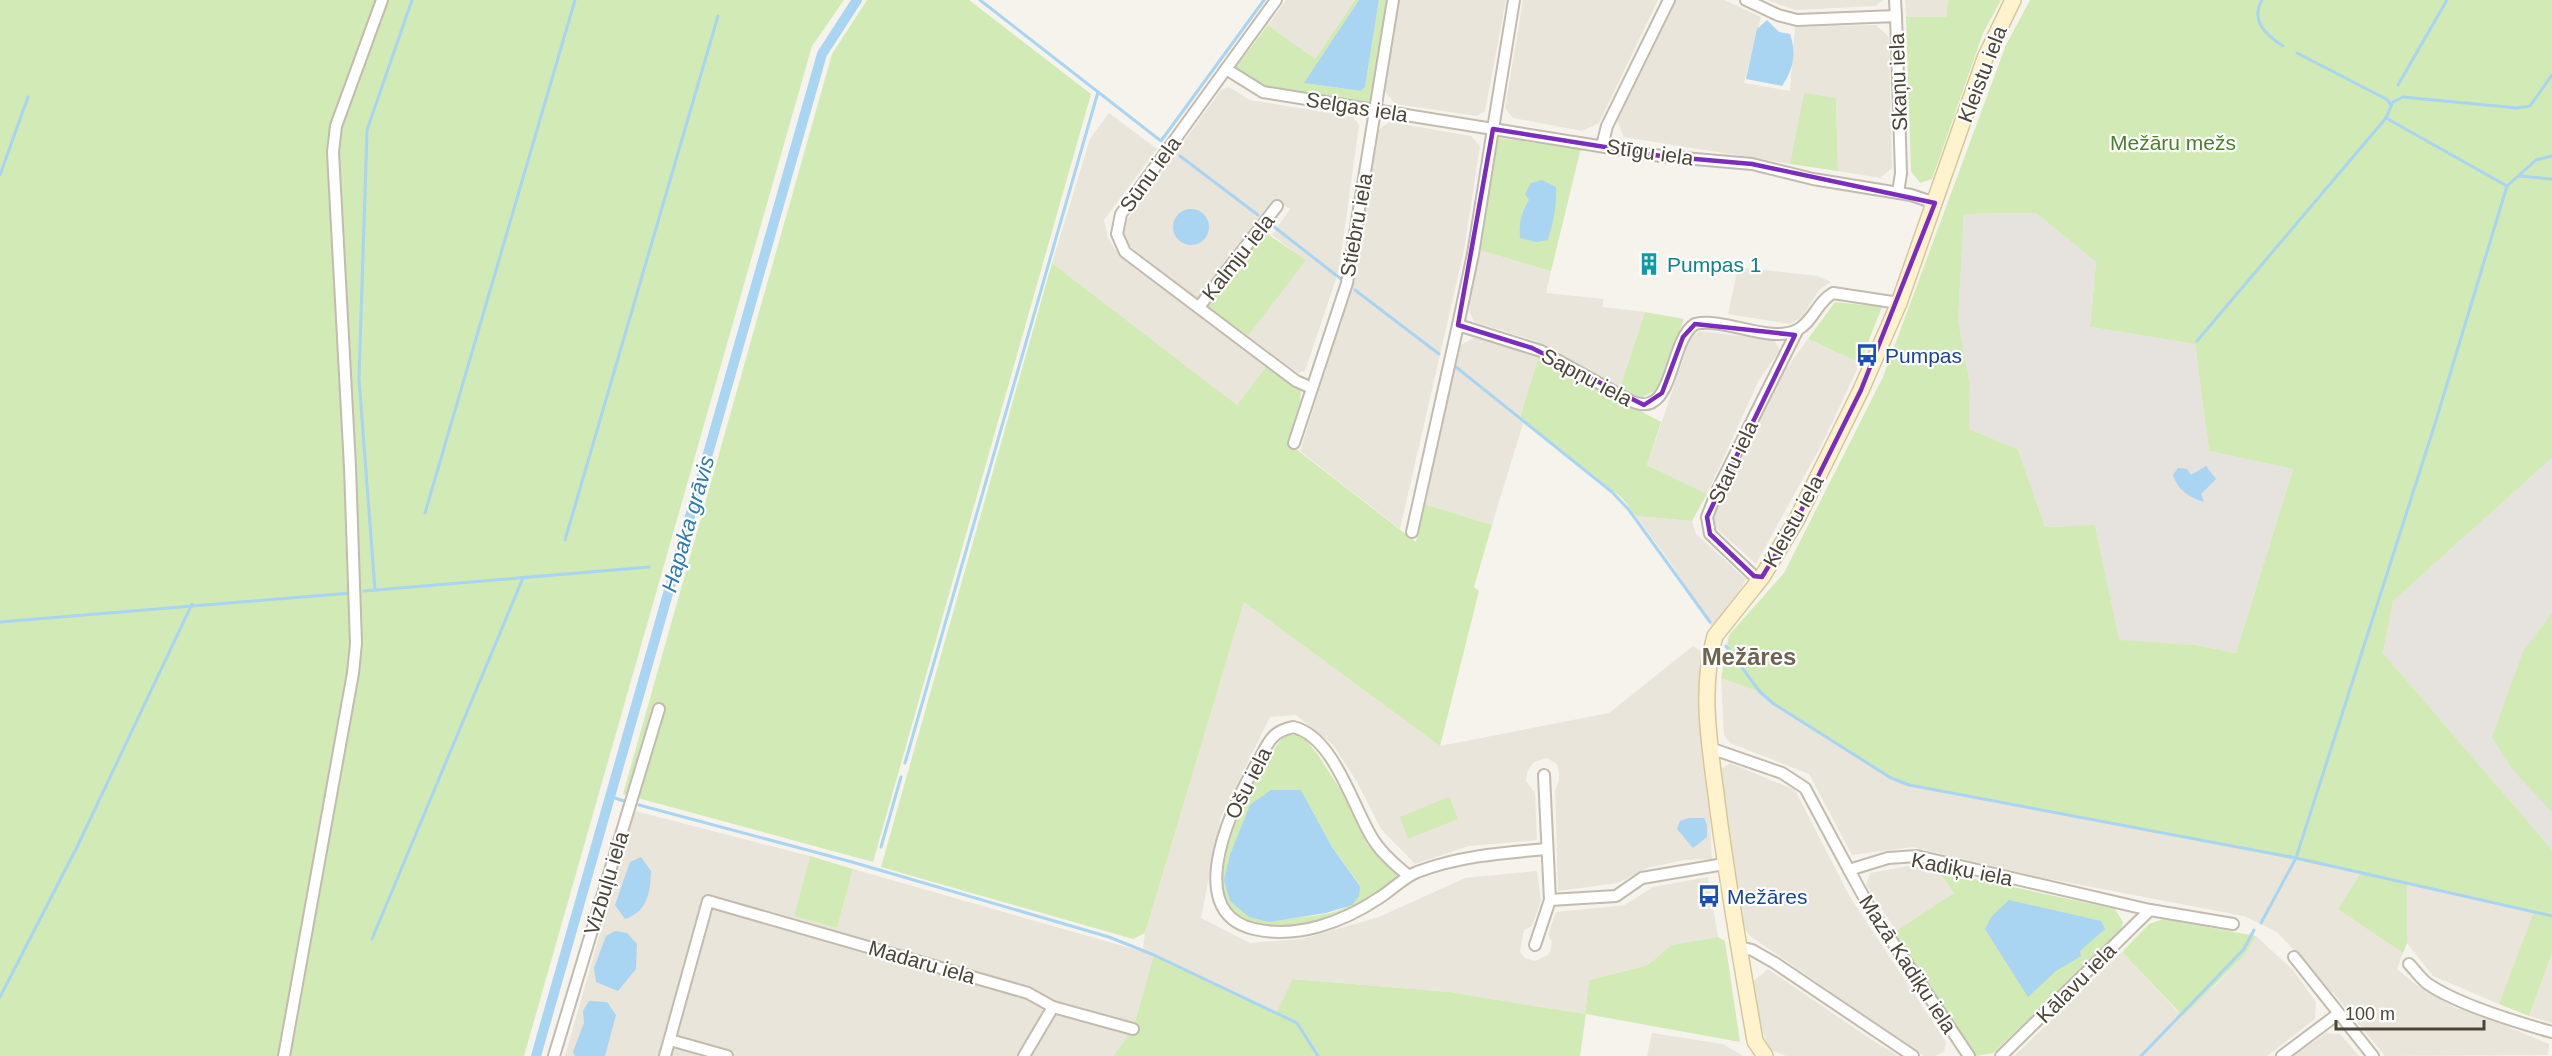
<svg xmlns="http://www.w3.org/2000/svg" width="2552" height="1056" font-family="Arial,sans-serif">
<rect width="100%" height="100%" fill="#f6f3ec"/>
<!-- residential -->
<g fill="#eae5da">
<path d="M 1286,0 L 1355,0 L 1315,59 L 1268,25 Z"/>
<path d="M 1399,0 L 1506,0 L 1485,111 L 1477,116 L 1395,104 L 1384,90 Z"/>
<path d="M 1523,0 L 1658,0 L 1599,123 L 1582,131 L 1513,118 L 1505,108 Z"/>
<path d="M 1675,0 L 1724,0 L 1761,17 L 1744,83 L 1790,91 L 1795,27 L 1876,25 L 1889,37 L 1892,168 L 1880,178 L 1838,171 L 1836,98 L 1804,94 L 1790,164 L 1624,137 L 1617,121 Z"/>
<path d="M 1767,0 L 1883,0 L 1876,6 L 1795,10 Z"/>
<path d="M 1905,0 L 1948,0 L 1946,17 L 1906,17 Z"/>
<path d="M 1229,87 L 1250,100 L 1353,117 L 1359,125 L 1339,270 L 1305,371 L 1298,373 L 1248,336 L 1305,260 L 1272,235 L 1290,209 L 1273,199 L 1198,299 L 1126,243 L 1122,227 L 1221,90 Z"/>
<path d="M 1109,113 L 1157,149 L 1104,220 L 1108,238 L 1115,249 L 1268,364 L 1237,405 L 1052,263 L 1090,139 Z"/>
<path d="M 1389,122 L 1471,136 L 1480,146 L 1464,250 L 1400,529 L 1300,451 L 1354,281 L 1377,131 Z"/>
<path d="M 1479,250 L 1551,271 L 1546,293 L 1604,299 L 1602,307 L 1645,312 L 1620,388 L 1536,341 L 1474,322 L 1467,306 Z"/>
<path d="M 1738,267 L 1817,276 L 1831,282 L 1819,290 L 1802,317 L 1790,324 L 1728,314 Z"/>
<path d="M 1700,331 L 1774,340 L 1780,350 L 1759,380 L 1707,494 L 1647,465 L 1691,336 Z"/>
<path d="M 1475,337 L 1539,356 L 1520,417 L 1524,420 L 1492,525 L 1424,504 L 1457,347 Z"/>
<path d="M 1808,339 L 1860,363 L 1823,442 L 1756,564 L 1717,529 L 1713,517 L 1782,374 Z"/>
<path d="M 1636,516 L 1692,521 L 1696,534 L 1746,579 L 1737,596 L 1712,627 L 1670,562 Z"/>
<path d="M 1244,602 L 1440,746 L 1609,713 L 1693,646 L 1701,651 L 1712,859 L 1684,860 L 1647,868 L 1618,883 L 1558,891 L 1555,790 L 1559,781 L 1559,773 L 1557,764 L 1547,758 L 1534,762 L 1528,770 L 1526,781 L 1535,793 L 1537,840 L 1469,846 L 1415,864 L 1381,829 L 1357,782 L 1334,746 L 1296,715 L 1270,717 L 1221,817 L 1201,918 L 1250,943 L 1302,939 L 1379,917 L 1465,878 L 1537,871 L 1541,901 L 1532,926 L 1524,930 L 1520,952 L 1525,958 L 1535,961 L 1548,955 L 1551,949 L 1552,942 L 1548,935 L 1556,912 L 1625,905 L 1653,887 L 1708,877 L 1718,937 L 1671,945 L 1648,965 L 1589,980 L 1585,1014 L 1449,992 L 1294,979 L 1276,1013 L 1154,956 L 1133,1029 L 1113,1056 L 565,1056 L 635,811 L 810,856 L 794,916 L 837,928 L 853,869 L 1151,954 L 1143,948 L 1145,933 Z"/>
<path d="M 1721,678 L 1760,692 L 1774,704 L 1909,785 L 2362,873 L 2339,909 L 2403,953 L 2397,969 L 2414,983 L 2455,1008 L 2467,1010 L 2549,1044 L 2548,1055 L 2385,1056 L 2340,1001 L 2277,932 L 2244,916 L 2039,877 L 1913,847 L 1852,855 L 1809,774 L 1730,743 L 1724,735 Z"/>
<path d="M 1730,763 L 1795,790 L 1850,897 L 1946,1042 L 1944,1052 L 1935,1056 L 1924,1056 L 1750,936 L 1742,925 L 1721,769 Z"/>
<path d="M 1908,866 L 1938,871 L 1954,893 L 1897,932 L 1866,885 L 1870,873 Z"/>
<path d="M 2406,883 L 2535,912 L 2499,1004 L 2433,976 L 2407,943 Z"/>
<path d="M 2256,936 L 2293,970 L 2316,1002 L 2315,1019 L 2267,1056 L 2014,1056 L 2122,952 L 2178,1012 L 2215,986 L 2244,956 Z"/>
<path d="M 2552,953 L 2552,1023 L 2529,1016 Z"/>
<path d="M 1768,969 L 1866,1036 L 1898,1056 L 1786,1056 L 1769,1049 L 1753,1004 L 1751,983 Z"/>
<path d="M 1652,1033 L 1723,1044 L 1743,1056 L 1647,1056 Z"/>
<path d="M 2326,1033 L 2340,1034 L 2359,1056 L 2294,1056 Z"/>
</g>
<!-- industrial -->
<g fill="#e6e2dd">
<path d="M 2036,213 L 2096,262 L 2090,327 L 2195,344 L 2209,451 L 2293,469 L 2236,653 L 2196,645 L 2119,641 L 2095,525 L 2045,527 L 2018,449 L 1969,429 L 1970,385 L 1958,320 L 1964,214 Z"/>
<path d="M 2552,458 L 2552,850 L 2383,653 L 2393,601 Z"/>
</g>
<!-- green -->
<g fill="#d2eab5" fill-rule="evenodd">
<path d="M 0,0 L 844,0 L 812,46 L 524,1056 L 0,1056 Z"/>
<path d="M 867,0 L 969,0 L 1091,94 L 873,862 L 623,794 L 832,54 Z"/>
<path d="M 1355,0 L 1359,0 L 1305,83 L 1361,91 L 1365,87 L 1379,0 L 1388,0 L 1372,103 L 1260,86 L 1236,67 L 1268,25 L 1315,59 Z"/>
<path d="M 1948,0 L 2001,0 L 1983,33 L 1932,179 L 1920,183 L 1911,171 L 1906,17 L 1946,17 Z"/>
<path d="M 2030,0 L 2552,0 L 2552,458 L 2393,601 L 2383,653 L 2552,850 L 2552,953 L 2529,1016 L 2499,1004 L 2534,912 L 2407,883 L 2407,943 L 2403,953 L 2338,909 L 2361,873 L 1909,785 L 1891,778 L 1774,704 L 1760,692 L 1721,678 L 1729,635 L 1784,573 L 1883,377 L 2006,45 ZM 2036,213 L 2096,262 L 2090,327 L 2195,344 L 2209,451 L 2293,469 L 2236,653 L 2196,645 L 2119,640 L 2095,525 L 2045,527 L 2018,449 L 1969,429 L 1970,385 L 1958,320 L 1964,214 Z"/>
<path d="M 1804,93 L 1836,98 L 1838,171 L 1790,164 Z"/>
<path d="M 1498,138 L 1581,148 L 1551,271 L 1479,250 Z"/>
<path d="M 1263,231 L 1306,260 L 1248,336 L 1207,306 Z"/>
<path d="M 1052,263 L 1237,405 L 1268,364 L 1301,389 L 1300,403 L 1287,442 L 1416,542 L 1424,504 L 1492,525 L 1474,587 L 1479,591 L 1440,746 L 1244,602 L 1145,933 L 1133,939 L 881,867 Z"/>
<path d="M 1835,302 L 1882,307 L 1860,363 L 1808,339 Z"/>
<path d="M 1645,312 L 1684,319 L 1658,389 L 1641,398 L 1620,388 Z"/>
<path d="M 1539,356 L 1661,422 L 1647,465 L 1707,494 L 1692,521 L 1636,516 L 1622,498 L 1520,417 Z"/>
<path d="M 2552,613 L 2552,812 L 2512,769 L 2492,737 L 2523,652 Z"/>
<path d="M 1295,734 L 1306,740 L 1318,755 L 1342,792 L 1367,844 L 1398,872 C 1384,909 1295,932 1258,926 C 1248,925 1237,916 1229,912 C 1227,903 1222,893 1222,885 C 1225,830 1254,780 1283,736 ZM 1301,790 L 1332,847 L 1360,885 C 1356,918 1313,914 1288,919 Z"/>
<path d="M 1449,797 L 1458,819 L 1408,839 L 1400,817 Z"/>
<path d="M 810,856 L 853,869 L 837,928 L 794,916 Z"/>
<path d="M 1938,871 L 2115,909 L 2123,922 L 2121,931 L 1993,1053 L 1976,1056 L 1892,934 L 1954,893 Z"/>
<path d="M 2163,919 L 2256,936 L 2244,956 L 2183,1016 L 2122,952 L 2149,924 Z"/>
<path d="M 1718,937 L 1725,941 L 1740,1042 L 1586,1014 L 1580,1056 L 1113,1056 L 1133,1029 L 1154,955 L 1276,1013 L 1293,979 L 1449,992 L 1585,1014 L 1589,980 L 1648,965 L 1671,945 Z"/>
</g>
<!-- water -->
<g fill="#a9d4f2">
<path d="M 1359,0 L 1379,0 L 1365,87 L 1361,91 L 1304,83 Z"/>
<path d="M 1767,20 L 1779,32 L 1790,34 C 1797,54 1793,70 1782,86 L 1746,79 L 1757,29 Z"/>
<path d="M 1542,180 L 1556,187 C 1557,205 1553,223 1548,240 L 1536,242 L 1520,238 C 1519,223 1521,213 1529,200 L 1525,194 L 1531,183 Z"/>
<circle cx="1191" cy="227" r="18"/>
<path d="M 2206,466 L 2216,479 L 2201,494 L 2204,502 C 2190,498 2177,489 2173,475 L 2178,468 L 2187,469 L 2191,475 Z"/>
<path d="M 1271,790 L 1301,790 L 1332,847 L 1360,886 L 1359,896 L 1352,905 L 1326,913 L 1269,922 L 1249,917 L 1230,901 L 1224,880 L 1230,855 L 1250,805 Z"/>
<path d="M 1689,818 L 1704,818 L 1707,825 L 1707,837 L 1693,848 L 1677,829 L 1680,821 Z"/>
<path d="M 641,857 L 651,871 C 650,893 648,911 625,919 L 615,905 L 630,862 Z"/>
<path d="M 2009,900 L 2101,921 L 2105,929 L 2080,951 L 2081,956 L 2056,971 L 2028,997 L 1985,929 L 1992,916 Z"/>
<path d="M 615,931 L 627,933 L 637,944 L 636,969 L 618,991 L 596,982 L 594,968 L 606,936 Z"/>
<path d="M 589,1001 L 607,1002 L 616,1015 L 605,1056 L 575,1056 L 573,1052 L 584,1023 L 583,1011 Z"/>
</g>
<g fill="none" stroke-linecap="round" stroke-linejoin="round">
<!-- stream -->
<g stroke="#a9d4f2" stroke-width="3">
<path d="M 980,0 L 1161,141 L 1264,0"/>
<path d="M 2262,0 C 2250,21 2266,35 2283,46"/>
<path d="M 2297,53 L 2388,100 L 2391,106"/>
<path d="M 2398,85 L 2447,0"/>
<path d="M 2386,118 L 2393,102 L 2403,97 L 2517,108 L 2530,106 L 2552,75"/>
<path d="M 1180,156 L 1258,215"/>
<path d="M 0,175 L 28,97"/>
<path d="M 2519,176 L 2552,179"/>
<path d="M 1273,226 L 1341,279"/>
<path d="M 1355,290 L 1439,354"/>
<path d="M 2197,341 L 2386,118 L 2507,186"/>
<path d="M 1456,367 L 1612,492 L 1629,510 L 1710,622"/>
<path d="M 425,513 L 575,0"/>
<path d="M 565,540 L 718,16"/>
<path d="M 375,590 L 359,379 L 367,130 L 412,0"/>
<path d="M 364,591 L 649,567"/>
<path d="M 0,622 L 351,593"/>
<path d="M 1726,646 L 1760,692 L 1774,704 L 1891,778 L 1909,785 L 2296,858 L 2552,916"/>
<path d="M 905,763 L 1098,92"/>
<path d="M 612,797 L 624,801"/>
<path d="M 639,805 L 852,862 L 1109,937 L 1154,955 L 1297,1023 L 1318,1056"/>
<path d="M 881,847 L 901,777"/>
<path d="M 2261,923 L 2296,858 L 2434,427 L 2507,186 L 2536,160 L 2552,156"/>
<path d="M 372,939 L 523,578"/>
<path d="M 0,997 L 77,847 L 192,604"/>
<path d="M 2141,1056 L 2244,949 L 2254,930"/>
</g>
<!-- canal -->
<path stroke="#a9d4f2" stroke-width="10" d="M 536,1056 L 822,54 L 857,0"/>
<!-- street casing -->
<g stroke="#c2bbae" stroke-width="14">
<g id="street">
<path d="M 1276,0 L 1121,214 L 1117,234 L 1125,252 L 1296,381 L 1312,388"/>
<path d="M 1514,0 L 1493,129 L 1661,156 L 1752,164 L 1813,179 L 1911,195 L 1935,203"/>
<path d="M 1746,0 L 1778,15 L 1797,20 L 1896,16 L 1901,173 L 1898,193"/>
<path d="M 1895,0 L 1896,16"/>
<path d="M 1226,69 L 1263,92 L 1493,129 L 1473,254 L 1458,325"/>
<path d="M 1602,146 L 1607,126 L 1669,0"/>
<path d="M 1199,307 L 1277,206"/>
<path d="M 1294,443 L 1347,283 L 1393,0"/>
<path d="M 1412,532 L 1458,325 L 1541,351 L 1631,401 C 1675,421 1668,341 1695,324 C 1725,317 1770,344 1797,330 C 1813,322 1817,302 1833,293 L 1899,303"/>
<path d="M 1762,577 L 1754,576 L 1710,534 L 1707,517 L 1718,489 L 1797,331"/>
<path d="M 1710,748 L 1782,773 L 1805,788 L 1849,870 L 1888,858 L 1917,856 L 2150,910 L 2233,924"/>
<path d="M 1544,775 L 1550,900"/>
<path d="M 1849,870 L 1871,910 L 1969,1056"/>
<path d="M 1409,876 C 1395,865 1380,852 1371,836 C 1352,804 1333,736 1293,727 C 1286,729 1278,731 1273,737 C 1267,743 1263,753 1259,760 C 1235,799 1179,912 1254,929 C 1298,939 1343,922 1379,898 C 1392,890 1403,878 1417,872 C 1460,856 1501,853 1547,849"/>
<path d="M 1535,945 L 1550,900 L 1616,896 L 1642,878 L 1724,864"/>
<path d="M 1739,947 L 1752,950 L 1775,963 L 1913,1056"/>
<path d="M 2294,957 L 2373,1056"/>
<path d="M 2409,964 C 2415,970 2421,979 2428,984 C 2459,1005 2516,1022 2552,1032"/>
<path d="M 670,1040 L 727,1056"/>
<path d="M 284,1056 L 353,673 L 356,643 L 350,467 L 333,152 L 336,126 L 382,0"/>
<path d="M 554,1056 L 659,709"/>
<path d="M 665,1056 L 708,901 L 1028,993 L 1053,1007 L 1133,1029"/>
<path d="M 1024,1056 L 1053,1007"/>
<path d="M 2001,1056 L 2150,910"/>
<path d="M 2282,1056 L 2338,1014"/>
</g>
</g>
<!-- secondary casing -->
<g stroke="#d6c79b" stroke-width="18">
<path id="secondary" d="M 1765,1056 L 1755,1041 C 1741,959 1726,877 1716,794 C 1709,741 1700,687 1715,636 L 1762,577 L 1796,521 L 1861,390 L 1899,303 L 1985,58 L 2013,0"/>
</g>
<!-- street -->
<use href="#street" stroke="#fff" stroke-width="10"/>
<!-- secondary -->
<use href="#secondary" stroke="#fff3cd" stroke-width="15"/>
</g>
<!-- marked area -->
<path fill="none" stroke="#7b2cbf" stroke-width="4.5" stroke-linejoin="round" d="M 1493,129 L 1661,156 L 1752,164 L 1935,203 L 1861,390 L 1796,521 L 1762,577 L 1754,576 L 1710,534 L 1707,517 L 1795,335 L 1695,324 L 1683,337 L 1662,393 L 1644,405 L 1532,348 L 1458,325 Z"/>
<!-- icons -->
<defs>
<g id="building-bare" transform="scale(1.8)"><path d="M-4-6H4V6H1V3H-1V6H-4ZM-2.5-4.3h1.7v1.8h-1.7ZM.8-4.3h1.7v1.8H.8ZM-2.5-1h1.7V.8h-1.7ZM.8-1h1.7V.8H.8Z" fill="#0f9aa8" stroke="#fff" stroke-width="2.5" paint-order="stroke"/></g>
<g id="bus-bare" transform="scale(1.8)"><path d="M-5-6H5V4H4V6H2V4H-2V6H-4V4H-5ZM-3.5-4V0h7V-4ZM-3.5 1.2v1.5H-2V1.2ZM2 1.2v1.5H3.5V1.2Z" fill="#1a4fb4" stroke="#fff" stroke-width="2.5" paint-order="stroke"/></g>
</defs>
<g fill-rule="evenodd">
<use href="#building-bare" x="1649" y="264"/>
<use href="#bus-bare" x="1867" y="355"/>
<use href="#bus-bare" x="1709" y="896"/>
</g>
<g text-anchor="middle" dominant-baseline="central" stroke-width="4.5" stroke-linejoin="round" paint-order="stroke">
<!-- street labels -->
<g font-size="21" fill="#4b4439" stroke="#fff">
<text transform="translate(1982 74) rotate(-69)">Kleistu iela</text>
<text transform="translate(1898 82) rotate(-92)">Skaņu iela</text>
<text transform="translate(1357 107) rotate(9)">Selgas iela</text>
<text transform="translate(1650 152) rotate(8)">Stīgu iela</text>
<text transform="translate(1150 174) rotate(-54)">Sūnu iela</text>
<text transform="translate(1356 225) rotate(-80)">Stiebru iela</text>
<text transform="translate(1238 257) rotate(-52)">Kalmju iela</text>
<text transform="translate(1587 377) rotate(28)">Sapņu iela</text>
<text transform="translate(1733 462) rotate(-65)">Staru iela</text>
<text transform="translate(1793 521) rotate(-61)">Kleistu iela</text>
<text transform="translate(1248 783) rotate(-63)">Ošu iela</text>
<text transform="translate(1962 869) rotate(11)">Kadiķu iela</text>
<text transform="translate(606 883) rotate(-73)">Vizbuļu iela</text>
<text transform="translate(922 962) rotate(16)">Madaru iela</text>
<text transform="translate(1908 964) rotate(57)">Mazā Kadiķu iela</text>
<text transform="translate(2076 983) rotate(-45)">Kālavu iela</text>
</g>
<!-- park labels -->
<g font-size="21" fill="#4a7f2a" stroke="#fff">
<text x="2173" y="142">Mežāru mežs</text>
</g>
<!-- culture labels -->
<g font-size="21" fill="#0d838f" stroke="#fff" text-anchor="start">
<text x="1667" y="264">Pumpas 1</text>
</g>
<!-- transit labels -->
<g font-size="21" fill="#164399" stroke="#fff" text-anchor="start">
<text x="1885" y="355">Pumpas</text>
<text x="1727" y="896">Mežāres</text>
</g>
<!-- water labels -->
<g font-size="22" font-style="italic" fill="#2e7ab2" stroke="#fff">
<text transform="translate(688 524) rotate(-74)">Hapaka grāvis</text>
</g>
<!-- quarter labels -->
<g font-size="24" font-weight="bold" fill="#6e6250" stroke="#fff">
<text x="1749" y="656">Mežāres</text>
</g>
</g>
<!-- scale -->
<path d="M2336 1020v9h148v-9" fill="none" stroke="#4b4439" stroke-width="3"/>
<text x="2345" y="1020" font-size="18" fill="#4b4439" stroke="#ffffff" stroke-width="4.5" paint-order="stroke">100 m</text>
</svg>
